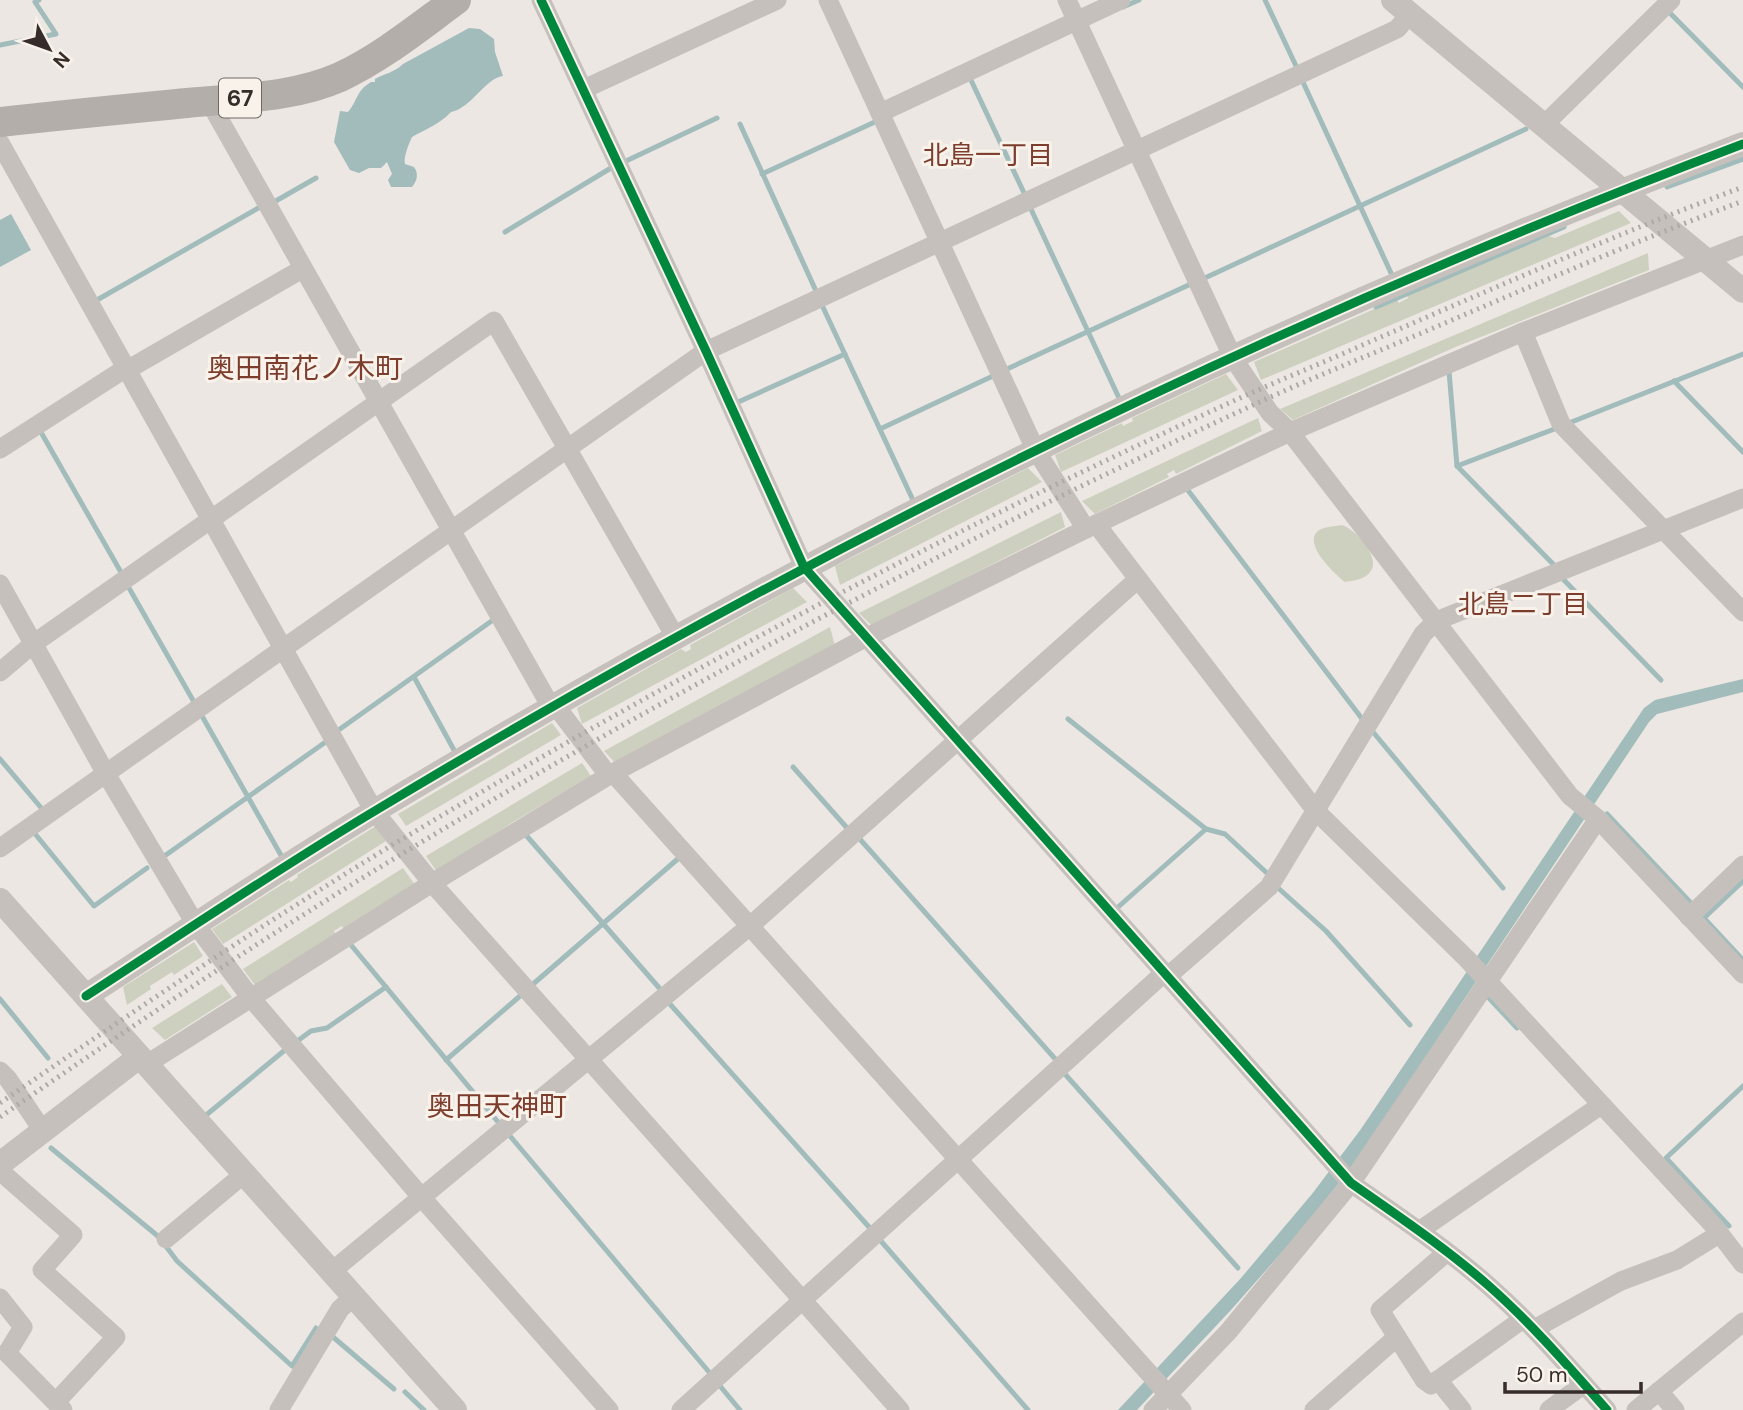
<svg xmlns="http://www.w3.org/2000/svg" width="1743" height="1410" font-family="'DM Sans','Noto Sans JP',sans-serif">
<rect width="100%" height="100%" fill="#ece7e3"/>
<!-- green -->
<g fill="#ced0bf">
<path d="M 1619,211 L 1631,223 L 1261,380 L 1254,362 L 1397,299 L 1399,303 L 1408,298 L 1407,295 L 1549,236 L 1555,238 Z"/>
<path d="M 1648,253 L 1649,270 L 1453,348 L 1293,420 L 1280,409 Z"/>
<path d="M 1226,374 L 1238,390 L 1061,472 L 1055,455 L 1122,423 L 1123,426 L 1133,421 L 1132,418 Z"/>
<path d="M 1258,418 L 1262,431 L 1176,474 L 1174,470 L 1167,474 L 1169,477 L 1095,514 L 1082,501 Z"/>
<path d="M 1028,468 L 1042,482 L 840,585 L 835,566 Z"/>
<path d="M 1061,512 L 1065,527 L 872,626 L 859,613 Z"/>
<path d="M 1342,525 C 1357,530 1387,563 1366,576 C 1360,580 1351,581 1345,582 C 1335,574 1301,543 1319,530 C 1325,527 1336,526 1342,525 Z"/>
<path d="M 793,588 L 807,602 L 582,724 L 577,708 L 681,649 L 686,652 L 691,649 L 690,645 Z"/>
<path d="M 830,627 L 835,646 L 617,765 L 604,751 Z"/>
<path d="M 552,723 L 561,735 L 406,826 L 398,814 Z"/>
<path d="M 582,763 L 591,776 L 513,822 L 437,872 L 426,856 Z"/>
<path d="M 376,826 L 386,841 L 223,944 L 212,929 L 289,880 L 291,882 L 298,877 L 297,875 Z"/>
<path d="M 403,868 L 415,885 L 344,930 L 342,926 L 334,931 L 336,935 L 255,985 L 243,969 Z"/>
<path d="M 194,942 L 203,956 L 174,975 L 172,972 L 150,986 L 151,989 L 127,1005 L 123,987 Z"/>
<path d="M 222,984 L 232,997 L 165,1040 L 152,1028 Z"/>
</g>
<!-- water -->
<g fill="#a1bcbb">
<path d="M 469,28 L 480,29 L 494,39 L 495,52 L 503,76 C 485,78 472,108 451,112 C 440,124 426,129 412,137 C 409,143 403,158 405,164 L 414,167 C 419,174 417,181 412,187 L 391,187 L 388,180 L 392,174 L 387,162 L 381,168 L 369,168 L 359,173 L 350,170 L 334,142 L 340,111 L 348,112 C 358,100 356,91 371,82 L 375,82 L 375,79 C 385,73 394,73 403,64 Z"/>
<path d="M 11,214 L 31,250 L 0,267 L 0,220 Z"/>
<path d="M 1743,679 L 1743,692 L 1657,714 L 1649,722 L 1355,1163 L 1298,1234 L 1231,1310 L 1137,1410 L 1118,1410 L 1241,1278 L 1312,1194 L 1361,1129 L 1644,708 L 1655,700 Z"/>
</g>
<g fill="none" stroke-linecap="round" stroke-linejoin="round">
<!-- stream -->
<g stroke="#a1bcbb" stroke-width="5">
<path d="M 1265,0 L 1297,68"/>
<path d="M 1123,7 L 1139,0"/>
<path d="M 1670,13 L 1743,87"/>
<path d="M 0,45 L 56,34 L 35,2 L 39,0"/>
<path d="M 970,78 L 1025,195"/>
<path d="M 1302,80 L 1391,273"/>
<path d="M 740,124 L 816,291"/>
<path d="M 626,161 L 717,118"/>
<path d="M 762,174 L 877,121"/>
<path d="M 1667,187 L 1743,159"/>
<path d="M 274,202 L 316,178"/>
<path d="M 1030,207 L 1119,398"/>
<path d="M 505,232 L 611,168"/>
<path d="M 1207,277 L 1526,129"/>
<path d="M 97,300 L 260,207"/>
<path d="M 821,303 L 912,498"/>
<path d="M 1376,307 L 1564,227"/>
<path d="M 1007,369 L 1193,283"/>
<path d="M 1449,371 L 1457,466 L 1555,566"/>
<path d="M 1674,381 L 1743,452"/>
<path d="M 736,403 L 845,354"/>
<path d="M 1569,423 L 1743,354"/>
<path d="M 880,429 L 995,375"/>
<path d="M 42,434 L 122,574"/>
<path d="M 1457,466 L 1557,428"/>
<path d="M 1187,489 L 1363,720"/>
<path d="M 1562,578 L 1661,680"/>
<path d="M 129,588 L 194,702"/>
<path d="M 414,677 L 454,750"/>
<path d="M 202,716 L 282,857"/>
<path d="M 1068,719 L 1206,829 L 1225,834 L 1269,875"/>
<path d="M 340,729 L 493,620"/>
<path d="M 1373,732 L 1503,888"/>
<path d="M 0,759 L 43,810"/>
<path d="M 793,767 L 848,829"/>
<path d="M 1607,814 L 1690,902"/>
<path d="M 525,834 L 661,990"/>
<path d="M 36,835 L 94,906 L 147,868"/>
<path d="M 858,837 L 1057,1061"/>
<path d="M 163,857 L 327,741"/>
<path d="M 1277,887 L 1326,931 L 1410,1025"/>
<path d="M 1117,908 L 1206,829"/>
<path d="M 1702,916 L 1743,960"/>
<path d="M 1704,918 L 1743,881"/>
<path d="M 351,945 L 498,1122"/>
<path d="M 532,985 L 680,857"/>
<path d="M 1488,997 L 1517,1028"/>
<path d="M 0,999 L 48,1058"/>
<path d="M 669,1003 L 869,1227"/>
<path d="M 296,1042 L 311,1031 L 327,1028 L 386,987"/>
<path d="M 446,1060 L 520,996"/>
<path d="M 1064,1073 L 1238,1268"/>
<path d="M 205,1116 L 285,1050"/>
<path d="M 510,1136 L 709,1372"/>
<path d="M 51,1148 L 159,1237 L 177,1261 L 292,1366 L 316,1328"/>
<path d="M 1729,1226 L 1666,1158 L 1743,1086"/>
<path d="M 880,1240 L 1028,1410"/>
<path d="M 333,1337 L 394,1389"/>
<path d="M 720,1386 L 740,1410"/>
<path d="M 405,1392 L 424,1410"/>
</g>
<!-- minor -->
<g stroke="#c5c0bc" stroke-width="19">
<path d="M 541,0 L 706,351 L 804,567 L 1351,1183 C 1398,1216 1446,1248 1489,1286 C 1532,1324 1569,1367 1607,1410"/>
<path d="M 828,0 L 1035,449 L 1086,529"/>
<path d="M 1067,0 L 1233,358 L 1270,413 L 1290,432 L 1570,796 L 1598,819 L 1743,974"/>
<path d="M 584,89 L 777,0"/>
<path d="M 209,101 L 551,707"/>
<path d="M 880,113 L 1121,0"/>
<path d="M 1544,125 L 1671,0"/>
<path d="M 0,143 L 374,811 L 432,883 L 900,1410"/>
<path d="M 1523,332 L 1561,424 L 1743,612"/>
<path d="M 127,370 L 302,269"/>
<path d="M 0,449 L 126,368"/>
<path d="M 1096,524 L 1316,811 L 1467,959 L 1713,1225 L 1743,1264"/>
<path d="M 0,584 L 105,772 L 196,925 L 251,998 L 423,1199 L 609,1410"/>
<path d="M 0,672 L 33,644 L 494,321 L 676,638"/>
<path d="M 555,705 L 609,776"/>
<path d="M 613,773 L 1182,1410"/>
<path d="M 0,848 L 706,351 L 1397,29 L 1410,14"/>
<path d="M 1689,917 L 1743,865"/>
<path d="M 1167,977 L 1269,887 L 1423,634 L 1436,621 L 1743,498"/>
<path d="M 147,1064 L 432,883 L 613,773 L 865,638 L 1086,529 L 1290,432 L 1523,332 L 1743,245"/>
<path d="M 0,1071 L 8,1079 L 43,1131"/>
<path d="M 0,1171 L 73,1235 L 42,1270 L 116,1337 L 56,1402"/>
<path d="M 1419,1231 L 1601,1105"/>
<path d="M 166,1239 L 244,1174"/>
<path d="M 1447,1252 L 1380,1310 L 1424,1380 L 1431,1385 L 1523,1319"/>
<path d="M 331,1272 L 750,926 L 1138,579"/>
<path d="M 0,1298 L 23,1327 L 7,1353 L 63,1410"/>
<path d="M 1534,1329 L 1621,1281 L 1677,1260 L 1719,1234"/>
<path d="M 1438,1380 L 1462,1410"/>
<path d="M 1659,1391 L 1675,1410"/>
<path d="M 279,1410 L 340,1309 L 353,1297"/>
<path d="M 681,1410 L 1164,973"/>
<path d="M 1153,1410 L 1228,1332 L 1351,1183 L 1598,819"/>
<path d="M 1314,1410 L 1397,1337"/>
<path d="M 1549,1410 L 1584,1384"/>
<path d="M 1636,1410 L 1743,1322"/>
</g>
<!-- tertiary -->
<g stroke="#c5c0bc" stroke-width="24">
<path d="M 1393,0 L 1743,291"/>
<path d="M 0,900 L 455,1410"/>
<path d="M 86,996 C 183,933 279,868 378,809 C 812,548 1269,323 1743,144"/>
<path d="M 0,1164 L 139,1057"/>
</g>
<!-- primary -->
<path stroke="#b4aeab" stroke-width="30" d="M 0,122 C 62,115 125,109 187,103 C 237,98 293,98 340,77 C 381,58 419,27 456,0"/>
<!-- rail -->
<g stroke="#ada9a6" stroke-width="5" stroke-dasharray="2 5" stroke-linecap="butt">
<path d="M 0,1103 C 128,1015 256,928 389,847 C 664,681 948,531 1240,398 C 1282,379 1325,362 1367,343 C 1492,289 1616,234 1743,187"/>
<path d="M 0,1117 C 136,1023 273,931 415,846 C 684,684 964,538 1249,407 C 1308,379 1370,355 1431,329 C 1534,285 1638,240 1743,201"/>
</g>
<!-- cycleway casing -->
<g stroke="#f8f2eb" stroke-width="13">
<g id="cycleway">
<path d="M 541,0 L 706,351 L 804,567 L 1351,1183 C 1398,1216 1446,1248 1489,1286 C 1532,1324 1569,1367 1607,1410"/>
<path d="M 86,996 C 183,933 279,868 378,809 C 812,548 1269,323 1743,144"/>
</g>
</g>
<!-- cycleway -->
<use href="#cycleway" stroke="#00873e" stroke-width="9"/>
</g>
<g text-anchor="middle" dominant-baseline="central" stroke-width="6" stroke-linejoin="round" paint-order="stroke">
<!-- shield labels -->
<rect fill="#f8f2eb" stroke="#706864" stroke-width="2" x="219" y="78.5" width="42" height="39" rx="5"/>
<g font-size="23" font-weight="bold" fill="#362d2a">
<text x="240" y="98">67</text>
</g>
<!-- neighbourhood labels -->
<g font-size="26" fill="#7c3d2d" stroke="#f8f2eb">
<text x="988" y="155">北島一丁目</text>
<text x="1523" y="604">北島二丁目</text>
</g>
<!-- quarter labels -->
<g font-size="28" fill="#7c3d2d" stroke="#f8f2eb">
<text x="305" y="368">奥田南花ノ木町</text>
<text x="497" y="1106">奥田天神町</text>
</g>
</g>
<!-- north arrow -->
<g transform="translate(49 49) rotate(131)" stroke="#f8f2eb" stroke-width="5" paint-order="stroke">
<path d="M0-5L12 26L0 18L-12 26Z" fill="#362d2a"/>
<text y="-10" font-size="19" font-weight="bold" text-anchor="middle" fill="#362d2a">N</text>
</g>
<!-- scale -->
<path d="M1505 1382v10h136v-10" fill="none" stroke="#362d2a" stroke-width="3.5"/>
<text x="1516" y="1382" font-size="21" fill="#362d2a" stroke="#f8f2eb" stroke-width="5" paint-order="stroke">50 m</text>
</svg>
